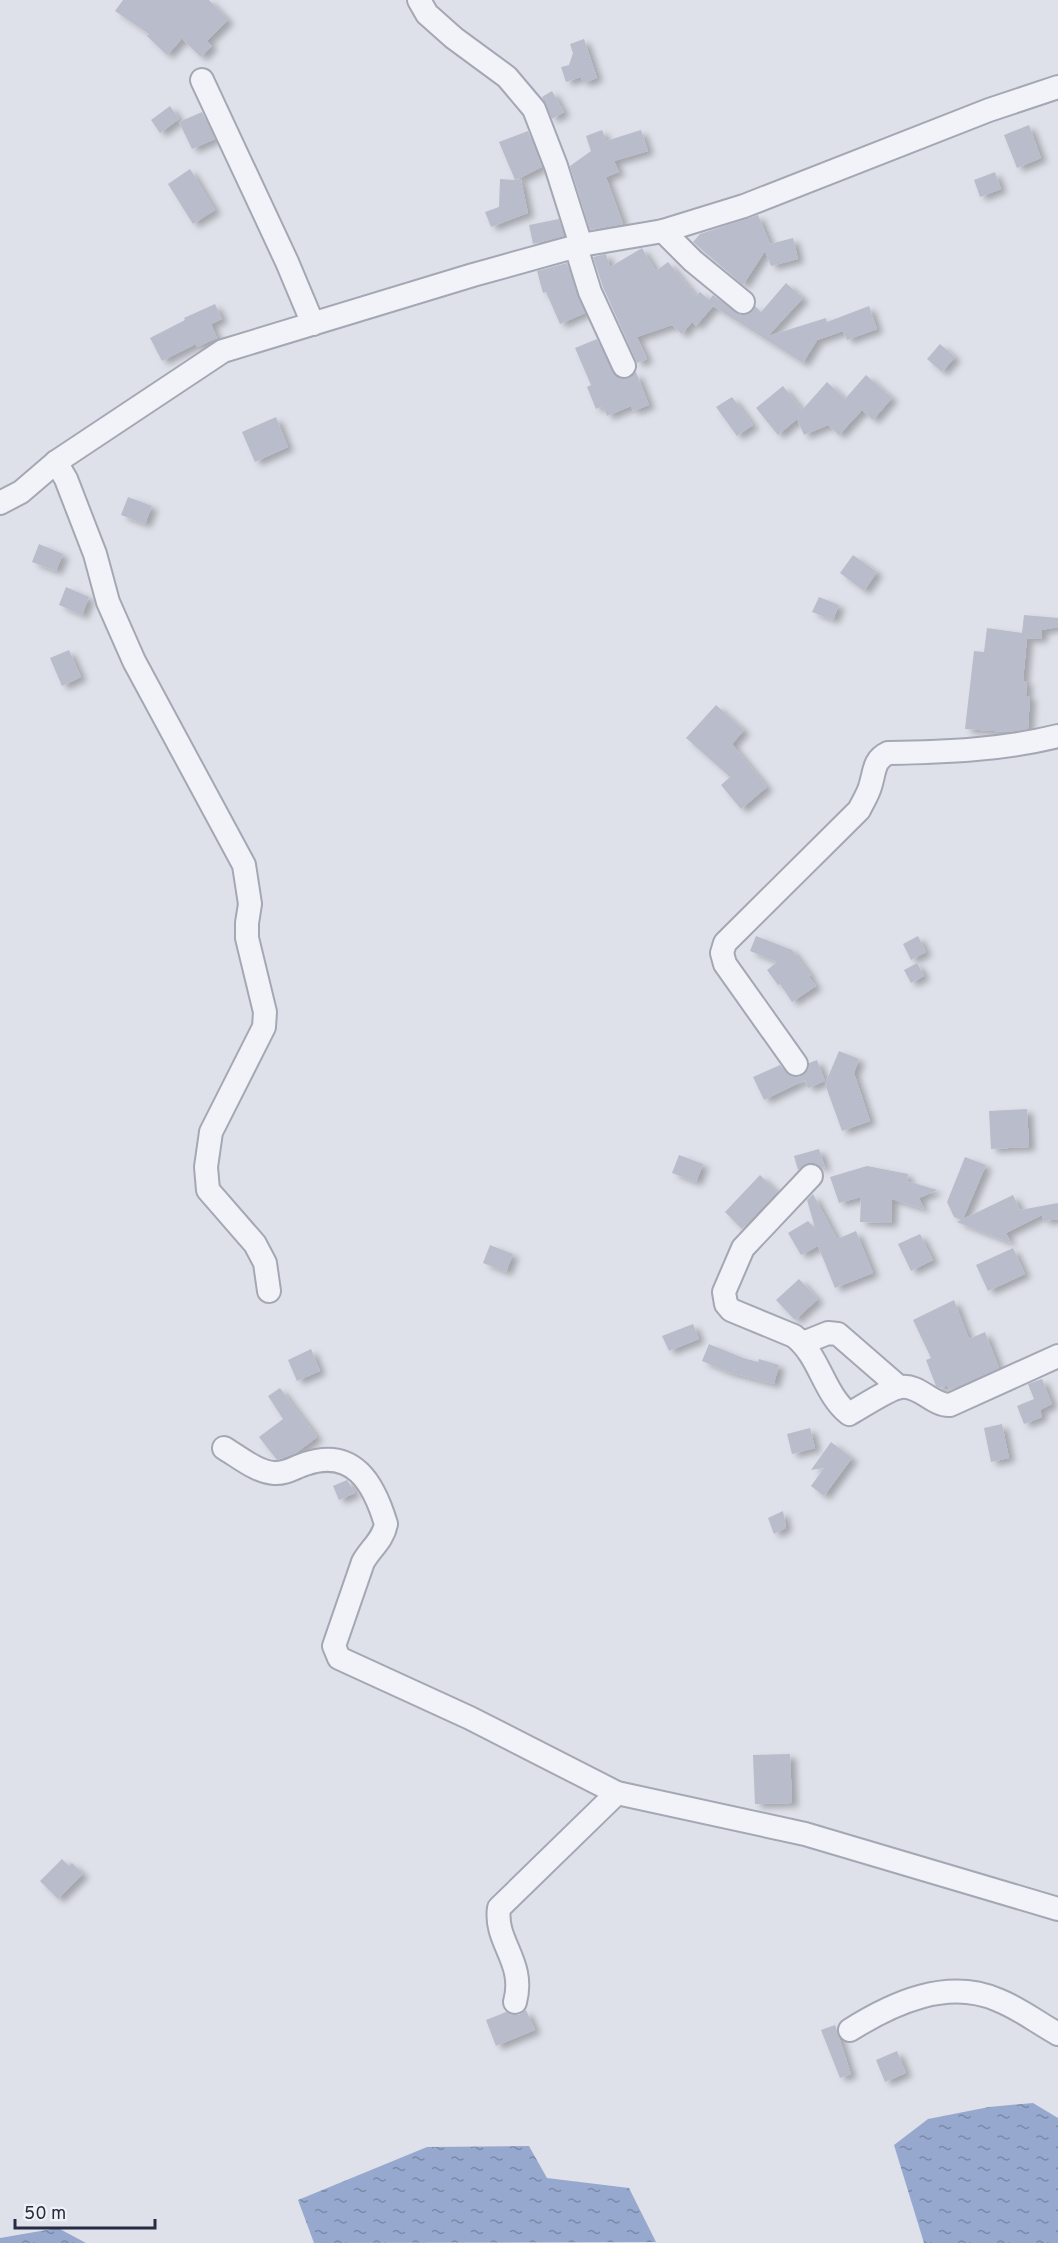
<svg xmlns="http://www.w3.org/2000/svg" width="1058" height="2243" font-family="Overpass,sans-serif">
<defs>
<pattern id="water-ripples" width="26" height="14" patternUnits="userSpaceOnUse" patternTransform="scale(1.5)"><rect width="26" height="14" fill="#96a8cd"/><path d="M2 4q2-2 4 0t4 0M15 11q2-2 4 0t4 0" fill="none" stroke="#7a89a8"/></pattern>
<filter id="shadow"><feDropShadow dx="6" dy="4" stdDeviation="3" flood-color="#0004"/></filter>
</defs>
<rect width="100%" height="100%" fill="#dfe1ea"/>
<!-- water -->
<g fill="url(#water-ripples)">
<path d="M 1033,2103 L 1058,2118 L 1058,2243 L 924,2243 L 894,2145 L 928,2119 L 989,2107 Z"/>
<path d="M 529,2146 L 547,2178 L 629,2188 L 656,2242 L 314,2243 L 298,2200 L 427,2147 Z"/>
<path d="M 58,2228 L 86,2243 L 0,2243 L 0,2238 Z"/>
</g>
<!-- building -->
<g fill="#b9bcca" filter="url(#shadow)">
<path d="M 123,0 L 209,0 L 228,20 L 207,41 L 212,46 L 201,57 L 179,36 L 181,40 L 167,55 L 147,36 L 149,34 L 115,11 Z"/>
<path d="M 584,39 L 597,78 L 583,83 L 581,77 L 566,82 L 561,67 L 569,65 L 573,53 L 570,44 Z"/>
<path d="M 552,91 L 564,112 L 552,119 L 542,97 Z"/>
<path d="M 170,106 L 179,119 L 160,133 L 151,120 Z"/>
<path d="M 202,112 L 215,139 L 192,149 L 179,122 Z"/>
<path d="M 1029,125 L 1041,158 L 1017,168 L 1004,135 Z"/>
<path d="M 602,130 L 606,141 L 641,130 L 648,151 L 614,161 L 619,172 L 606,177 L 623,224 L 590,230 L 570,166 L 591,151 L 586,136 Z"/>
<path d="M 528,131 L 542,167 L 516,180 L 521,180 L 528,213 L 491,227 L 485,212 L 499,207 L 500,179 L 515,180 L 499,142 Z"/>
<path d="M 190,169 L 215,210 L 193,224 L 168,184 Z"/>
<path d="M 995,172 L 1001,189 L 980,197 L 974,180 Z"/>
<path d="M 758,215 L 770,244 L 793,238 L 798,259 L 771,266 L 765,251 L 743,285 L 693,242 L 700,234 Z"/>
<path d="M 559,219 L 564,236 L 533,244 L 529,225 Z"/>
<path d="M 642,248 L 656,271 L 668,262 L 696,296 L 700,292 L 709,300 L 713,295 L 740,315 L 748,314 L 755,306 L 761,312 L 786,283 L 803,298 L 768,336 L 826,318 L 827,322 L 869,306 L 877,329 L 847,340 L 843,331 L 817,340 L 803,363 L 713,306 L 696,326 L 692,322 L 682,334 L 672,325 L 637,337 L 647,359 L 637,363 L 603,287 L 593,257 L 606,254 L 610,267 Z"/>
<path d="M 567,263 L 585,313 L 560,324 L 546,292 L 543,293 L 537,271 Z"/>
<path d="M 215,304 L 222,319 L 211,324 L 217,338 L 197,347 L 196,344 L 162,361 L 150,338 L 185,320 L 184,318 Z"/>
<path d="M 597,339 L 616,377 L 622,379 L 629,378 L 636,372 L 649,405 L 633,411 L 631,406 L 607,416 L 603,406 L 596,409 L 587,387 L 591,385 L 575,348 Z"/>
<path d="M 940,344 L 955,357 L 942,372 L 927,359 Z"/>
<path d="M 866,375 L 892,398 L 873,420 L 862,410 L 839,435 L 828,425 L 804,435 L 797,419 L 778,435 L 756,408 L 783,386 L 802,410 L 827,382 L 845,399 Z"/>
<path d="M 732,397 L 753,425 L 737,436 L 716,407 Z"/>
<path d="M 276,417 L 288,447 L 255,462 L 242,432 Z"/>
<path d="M 128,497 L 152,506 L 145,524 L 121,515 Z"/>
<path d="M 39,544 L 63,554 L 56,571 L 32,562 Z"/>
<path d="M 853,555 L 877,572 L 864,591 L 840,573 Z"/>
<path d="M 66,587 L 89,597 L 82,615 L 59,605 Z"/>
<path d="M 819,597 L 839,605 L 833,620 L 812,612 Z"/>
<path d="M 1024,615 L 1058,618 L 1058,627 L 1042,630 L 1041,639 L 1027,638 L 1023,681 L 1027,681 L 1026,696 L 1030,696 L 1028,729 L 1009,732 L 965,729 L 974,651 L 984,652 L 987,628 L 1022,633 Z"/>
<path d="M 69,650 L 81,677 L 62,686 L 50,658 Z"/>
<path d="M 716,705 L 744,730 L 732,744 L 767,787 L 741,809 L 721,785 L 730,777 L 686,738 Z"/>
<path d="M 756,936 L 792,950 L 811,976 L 808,975 L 816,986 L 792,1002 L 780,984 L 778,985 L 767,970 L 777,962 L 750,951 Z"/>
<path d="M 918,936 L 926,952 L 911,960 L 903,944 Z"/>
<path d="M 917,963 L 924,976 L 911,983 L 904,970 Z"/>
<path d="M 839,1051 L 859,1059 L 854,1073 L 870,1121 L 842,1131 L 825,1084 Z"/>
<path d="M 817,1060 L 825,1081 L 808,1088 L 805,1080 L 764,1100 L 753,1077 L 780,1065 L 790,1076 L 798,1077 L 808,1070 L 809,1063 Z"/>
<path d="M 1027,1109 L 1029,1147 L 991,1149 L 989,1111 Z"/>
<path d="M 819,1149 L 825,1167 L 822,1168 L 815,1163 L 808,1163 L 798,1170 L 794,1156 Z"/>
<path d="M 679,1155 L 703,1164 L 696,1182 L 672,1173 Z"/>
<path d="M 965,1157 L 986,1165 L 963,1219 L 1013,1195 L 1020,1210 L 1058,1203 L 1058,1219 L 1044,1221 L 1042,1215 L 1006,1233 L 1011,1243 L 957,1222 L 961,1220 L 954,1217 L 947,1202 Z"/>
<path d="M 867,1166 L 908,1174 L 907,1181 L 937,1190 L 919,1198 L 924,1209 L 892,1199 L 891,1223 L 860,1222 L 861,1197 L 839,1203 L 830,1177 Z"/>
<path d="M 760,1175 L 777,1192 L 742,1229 L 725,1212 Z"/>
<path d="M 813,1194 L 837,1239 L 856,1231 L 873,1273 L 835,1288 L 818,1246 L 801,1255 L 788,1233 L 808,1221 L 815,1228 L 807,1200 Z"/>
<path d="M 920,1234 L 933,1260 L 911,1271 L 898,1244 Z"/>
<path d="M 490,1245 L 513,1254 L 506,1272 L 483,1263 Z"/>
<path d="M 1013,1248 L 1025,1274 L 988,1291 L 976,1265 Z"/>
<path d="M 799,1279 L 818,1299 L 795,1320 L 776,1300 Z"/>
<path d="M 954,1300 L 969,1339 L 985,1332 L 999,1368 L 950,1390 L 947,1385 L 940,1388 L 936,1386 L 926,1360 L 931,1358 L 913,1320 Z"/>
<path d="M 693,1324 L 699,1339 L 669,1351 L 662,1336 Z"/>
<path d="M 709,1344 L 743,1358 L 758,1362 L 759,1359 L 779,1365 L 774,1384 L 728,1372 L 702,1361 Z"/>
<path d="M 311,1349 L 320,1371 L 297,1381 L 288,1360 Z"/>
<path d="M 1042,1379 L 1052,1404 L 1040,1410 L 1042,1417 L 1024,1424 L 1017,1406 L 1034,1399 L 1028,1384 Z"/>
<path d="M 280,1388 L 317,1437 L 296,1453 L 277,1460 L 259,1437 L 283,1419 L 268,1396 Z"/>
<path d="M 1002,1424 L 1009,1458 L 991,1462 L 984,1428 Z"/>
<path d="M 810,1428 L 815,1448 L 792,1454 L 787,1434 Z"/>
<path d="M 831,1442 L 852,1458 L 824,1496 L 811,1486 L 824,1468 L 811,1470 Z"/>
<path d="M 347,1480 L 355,1493 L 339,1500 L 333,1486 Z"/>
<path d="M 783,1511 L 786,1528 L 774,1534 L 768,1518 Z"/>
<path d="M 790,1754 L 792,1803 L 755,1804 L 753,1755 Z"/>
<path d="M 62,1859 L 69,1866 L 72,1863 L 83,1874 L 58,1899 L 40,1881 Z"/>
<path d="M 526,2010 L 535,2030 L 496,2046 L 486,2020 L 506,2012 L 512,2015 L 519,2015 Z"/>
<path d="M 835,2025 L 851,2074 L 840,2078 L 821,2030 Z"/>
<path d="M 897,2051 L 906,2073 L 885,2082 L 876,2060 Z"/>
</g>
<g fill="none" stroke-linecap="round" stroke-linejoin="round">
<!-- minor casing -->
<g stroke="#a4a7b4" stroke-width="26">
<g id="minor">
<path d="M 419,0 L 427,14 L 454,38 L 507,77 L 534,109 L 556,166 L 581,245"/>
<path d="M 202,80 L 287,262 L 313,324"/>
<path d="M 663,231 L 693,261 L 743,302"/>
<path d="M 576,247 L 590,292 L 624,366"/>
<path d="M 56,462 L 66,479 L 95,554 L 108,602 L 134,661 L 244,865 L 250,904 L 247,923 L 247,938 L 265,1012 L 264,1027 L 211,1132 L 206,1167 L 208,1190 L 255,1244 L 265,1263 L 269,1291"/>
<path d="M 0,503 L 21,492 L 56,462 L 223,351 L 473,275 L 581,245 L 663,231 L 744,206 L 989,110 L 1058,87"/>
<path d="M 796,1064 L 725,964 L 722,953 L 725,943 L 859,810 C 863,802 868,794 870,787 C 875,772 873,760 888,753 C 945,752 1002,750 1058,736"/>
<path d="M 811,1176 L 743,1248 L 724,1292 L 726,1304 L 731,1310 L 794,1336 C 820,1356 823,1393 849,1414 C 860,1408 890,1388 901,1387 C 919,1384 933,1406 950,1405 L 1058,1356"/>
<path d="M 803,1343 L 828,1333 L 838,1334 L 899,1387"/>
<path d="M 224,1448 C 239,1457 257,1472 274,1473 C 286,1474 295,1467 305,1464 C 354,1447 374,1484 386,1524 C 383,1540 371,1548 363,1562 L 334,1646 L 339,1658 L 470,1718 L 617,1793 L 805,1834 L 1058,1909"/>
<path d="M 515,2002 C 526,1962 494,1942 499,1908 L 617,1793"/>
<path d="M 850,2030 C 893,2003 947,1978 998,2000 C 1019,2008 1038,2023 1058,2034"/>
</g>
</g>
<!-- minor -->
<use href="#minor" stroke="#f2f3f8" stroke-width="22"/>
</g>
<!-- scale -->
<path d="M15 2219v9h140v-9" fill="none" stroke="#262c42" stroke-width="3"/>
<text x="24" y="2219" font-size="18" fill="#262c42" stroke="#eff1f7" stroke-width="4.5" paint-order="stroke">50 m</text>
</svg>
